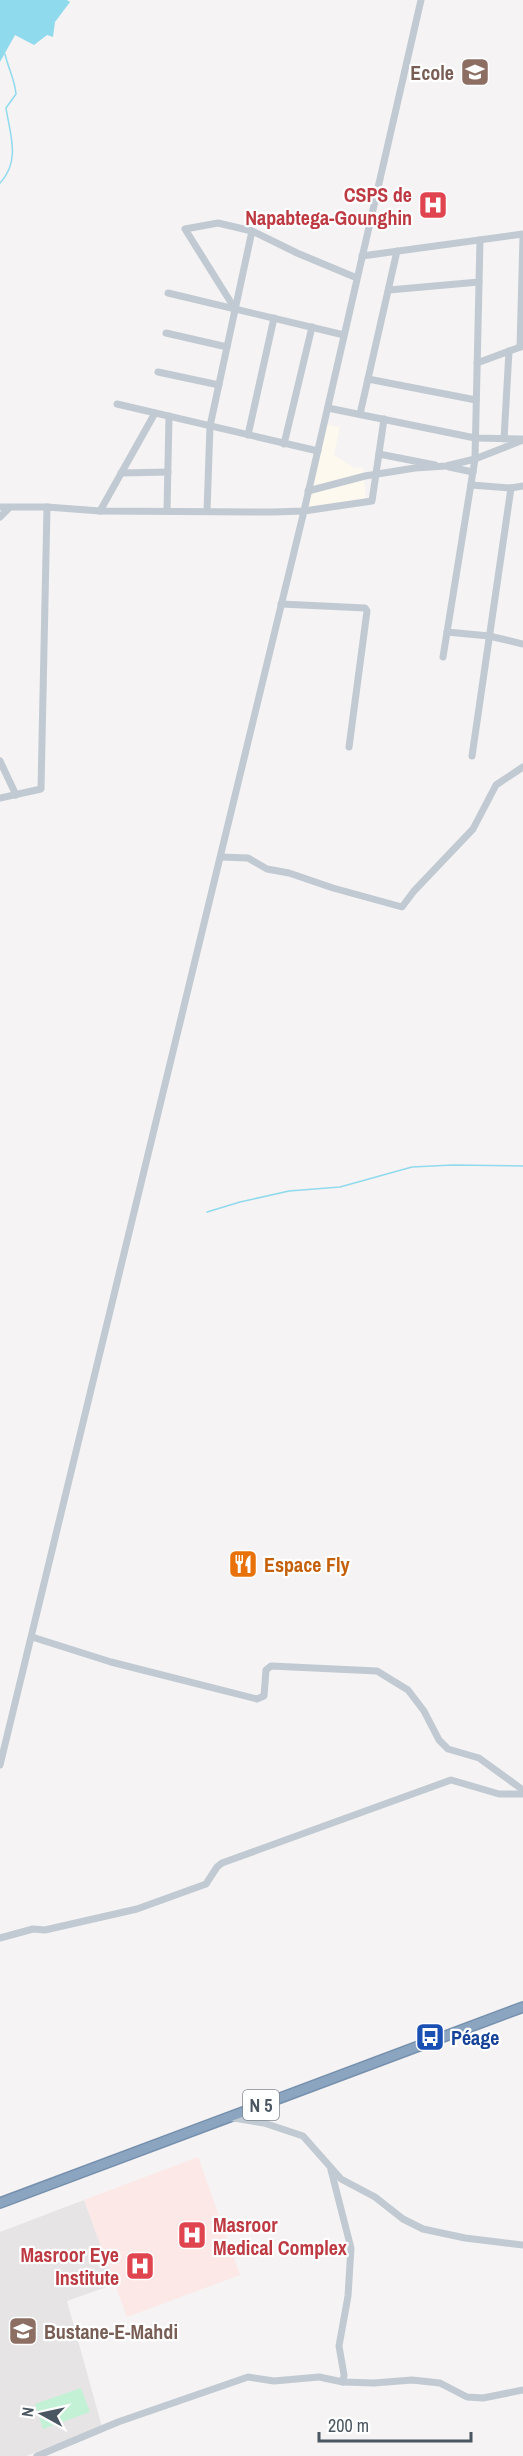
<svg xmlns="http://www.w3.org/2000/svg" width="523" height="2456" font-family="'Archivo Narrow',sans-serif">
<rect width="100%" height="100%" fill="#f5f3f3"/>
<!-- commercial -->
<path fill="#fdf9ef" d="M 324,424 L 340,427 L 334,455 L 354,468 L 363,467 L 366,501 L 304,511 Z"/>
<!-- education -->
<path fill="#e6e4e5" d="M 84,2200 L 115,2284 L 67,2301 L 102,2427 L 26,2456 L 0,2456 L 0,2232 Z"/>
<!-- medical -->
<path fill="#fce8e6" d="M 198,2157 L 240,2275 L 127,2317 L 84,2200 Z"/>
<!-- pitch -->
<path fill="#c3f1d5" d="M 81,2388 L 90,2412 L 43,2429 L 35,2404 Z"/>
<!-- water -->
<path fill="#90daee" d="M 0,0 L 67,0 L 70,2 L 55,22 L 53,37 L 47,35 L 34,45 L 15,35 L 0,62 Z"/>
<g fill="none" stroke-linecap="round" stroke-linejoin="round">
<!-- stream -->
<g stroke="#90daee" stroke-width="1.5">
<path d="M 0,183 C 21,161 10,134 6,108 L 16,94 C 15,80 8,68 5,54"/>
<path d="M 207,1212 L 240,1202 L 289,1191 L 340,1187 L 412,1167 L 453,1165 L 523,1166"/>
</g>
<!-- highway casing -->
<g stroke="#7690ad" stroke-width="12">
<path id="highway" d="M 0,2203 L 523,2007"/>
</g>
<!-- minor -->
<g stroke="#c1cad2" stroke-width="7">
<path d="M 362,256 L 523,234"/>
<path d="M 389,290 L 479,282"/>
<path d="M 168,293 L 344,335"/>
<path d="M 235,309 L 185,229 L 218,223 L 252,231 L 297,253 L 357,278"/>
<path d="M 166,333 L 227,347"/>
<path d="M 520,347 L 523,237"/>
<path d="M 477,363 L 523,346"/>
<path d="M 158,372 L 219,385"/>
<path d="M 368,379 L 476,400"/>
<path d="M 117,404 L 318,451"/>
<path d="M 328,408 L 475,438 L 523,439"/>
<path d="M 360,414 L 397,251"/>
<path d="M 248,435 L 274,318"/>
<path d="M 504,439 L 509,351"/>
<path d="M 284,444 L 312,327"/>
<path d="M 379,454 L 435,465"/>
<path d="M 449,467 L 473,472"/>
<path d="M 121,473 L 168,472"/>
<path d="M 471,485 L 511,488 L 523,486"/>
<path d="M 308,491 L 365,476 L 415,468 L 446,466 L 475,459 L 523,440"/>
<path d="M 0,507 L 47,507 L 100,511 L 273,512 L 304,511 L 372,501 L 384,419"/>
<path d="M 100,511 L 155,413"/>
<path d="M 167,511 L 169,416"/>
<path d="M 207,511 L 210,426 L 252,231"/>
<path d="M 0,517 L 9,508"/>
<path d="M 281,604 L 365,608 L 367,611 L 349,747"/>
<path d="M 447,632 L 489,636 L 523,644"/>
<path d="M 443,657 L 475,459 L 480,240"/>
<path d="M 472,756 L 511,488"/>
<path d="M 0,761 L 16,795"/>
<path d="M 0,798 L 41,789 L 47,507"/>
<path d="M 221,857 L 248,858 L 267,869 L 289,873 L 333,888 L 402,907 L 414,891 L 473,829 L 496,785 L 523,767"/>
<path d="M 32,1637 L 111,1662 L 257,1699 L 264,1696 L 266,1670 L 271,1666 L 377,1671 L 408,1690 L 424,1711 L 439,1740 L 448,1749 L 479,1758 L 523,1790"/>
<path d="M 0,1765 L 304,511 L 421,0"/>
<path d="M 0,1938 L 33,1929 L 45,1930 L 137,1909 L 206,1884 L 217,1867 L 222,1863 L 451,1780 L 499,1794 L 523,1794"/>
<path d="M 228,2117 L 264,2123 L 303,2136 L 341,2179 L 375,2197 L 403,2219 L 423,2229 L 465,2238 L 523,2245"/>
<path d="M 331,2170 L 351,2248 L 348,2296 L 339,2346 L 344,2375 L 343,2382"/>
<path d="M 37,2456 L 118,2422 L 248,2377 L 274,2381 L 319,2377 L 343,2382 L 374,2383 L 412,2380 L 440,2383 L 467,2397 L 483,2398 L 523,2390"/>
</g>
<!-- highway -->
<use href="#highway" stroke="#8ba5c1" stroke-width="9"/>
</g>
<!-- icons -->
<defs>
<g id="school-square" transform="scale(1.5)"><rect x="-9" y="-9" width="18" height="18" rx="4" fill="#8d6e63" stroke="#fff"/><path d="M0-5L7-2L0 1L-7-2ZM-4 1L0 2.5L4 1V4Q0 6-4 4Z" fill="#fff"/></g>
<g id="hospital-square" transform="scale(1.5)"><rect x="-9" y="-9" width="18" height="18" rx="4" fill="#e0444e" stroke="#fff"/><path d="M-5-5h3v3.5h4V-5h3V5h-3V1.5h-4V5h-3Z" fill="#fff"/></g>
<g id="restaurant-square" transform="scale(1.5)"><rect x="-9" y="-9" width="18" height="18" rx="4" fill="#e8710a" stroke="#fff"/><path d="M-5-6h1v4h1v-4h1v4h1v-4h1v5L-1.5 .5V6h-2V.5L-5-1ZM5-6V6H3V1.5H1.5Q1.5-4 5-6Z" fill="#fff"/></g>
<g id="bus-square" transform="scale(1.5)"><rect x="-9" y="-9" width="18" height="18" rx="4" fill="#1a4fb4" stroke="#fff"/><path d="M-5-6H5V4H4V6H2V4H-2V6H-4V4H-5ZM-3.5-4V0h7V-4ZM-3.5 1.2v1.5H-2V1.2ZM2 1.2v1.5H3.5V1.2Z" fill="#fff"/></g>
</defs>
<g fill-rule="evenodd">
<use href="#school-square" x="475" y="72"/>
<use href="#hospital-square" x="433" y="205"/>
<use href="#restaurant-square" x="243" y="1564"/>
<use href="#bus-square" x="430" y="2037"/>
<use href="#hospital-square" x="192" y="2235"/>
<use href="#hospital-square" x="140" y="2266"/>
<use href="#school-square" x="23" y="2331"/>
</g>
<g text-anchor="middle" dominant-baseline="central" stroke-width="4.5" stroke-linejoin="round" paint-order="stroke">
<!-- shield labels -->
<rect fill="#fff" stroke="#808990" stroke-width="1.5" x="243" y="2090" width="36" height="30" rx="4.5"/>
<g font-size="18" font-weight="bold" fill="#4a5661">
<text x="261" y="2105">N 5</text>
</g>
<!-- education labels -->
<g font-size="20" font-weight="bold" fill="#785e54" stroke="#fff" text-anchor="end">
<text x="454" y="72">Ecole</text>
<text x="44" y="2331" text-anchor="start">Bustane-E-Mahdi</text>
</g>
<!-- health labels -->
<g font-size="20" font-weight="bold" fill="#be3a42" stroke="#fff" text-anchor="end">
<text x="412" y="194">CSPS de<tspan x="412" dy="23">Napabtega-Gounghin</tspan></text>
<text x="213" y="2224" text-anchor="start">Masroor<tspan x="213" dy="23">Medical Complex</tspan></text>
<text x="119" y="2254">Masroor Eye<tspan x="119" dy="23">Institute</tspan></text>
</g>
<!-- food labels -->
<g font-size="20" font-weight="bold" fill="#c56008" stroke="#fff" text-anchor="start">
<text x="264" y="1564">Espace Fly</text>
</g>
<!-- transit labels -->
<g font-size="20" font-weight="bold" fill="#164399" stroke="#fff" text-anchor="start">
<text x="451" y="2037">Péage</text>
</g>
</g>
<!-- north arrow -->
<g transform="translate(42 2414) rotate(278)" stroke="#ffffff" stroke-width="4.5" paint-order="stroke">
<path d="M0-4.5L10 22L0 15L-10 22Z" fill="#4a5661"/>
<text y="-9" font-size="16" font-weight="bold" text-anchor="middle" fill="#4a5661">N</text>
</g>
<!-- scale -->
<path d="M319 2432v9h152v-9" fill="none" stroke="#4a5661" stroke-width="3"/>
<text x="328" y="2432" font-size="18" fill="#4a5661" stroke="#ffffff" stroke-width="4.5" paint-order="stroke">200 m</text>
</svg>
